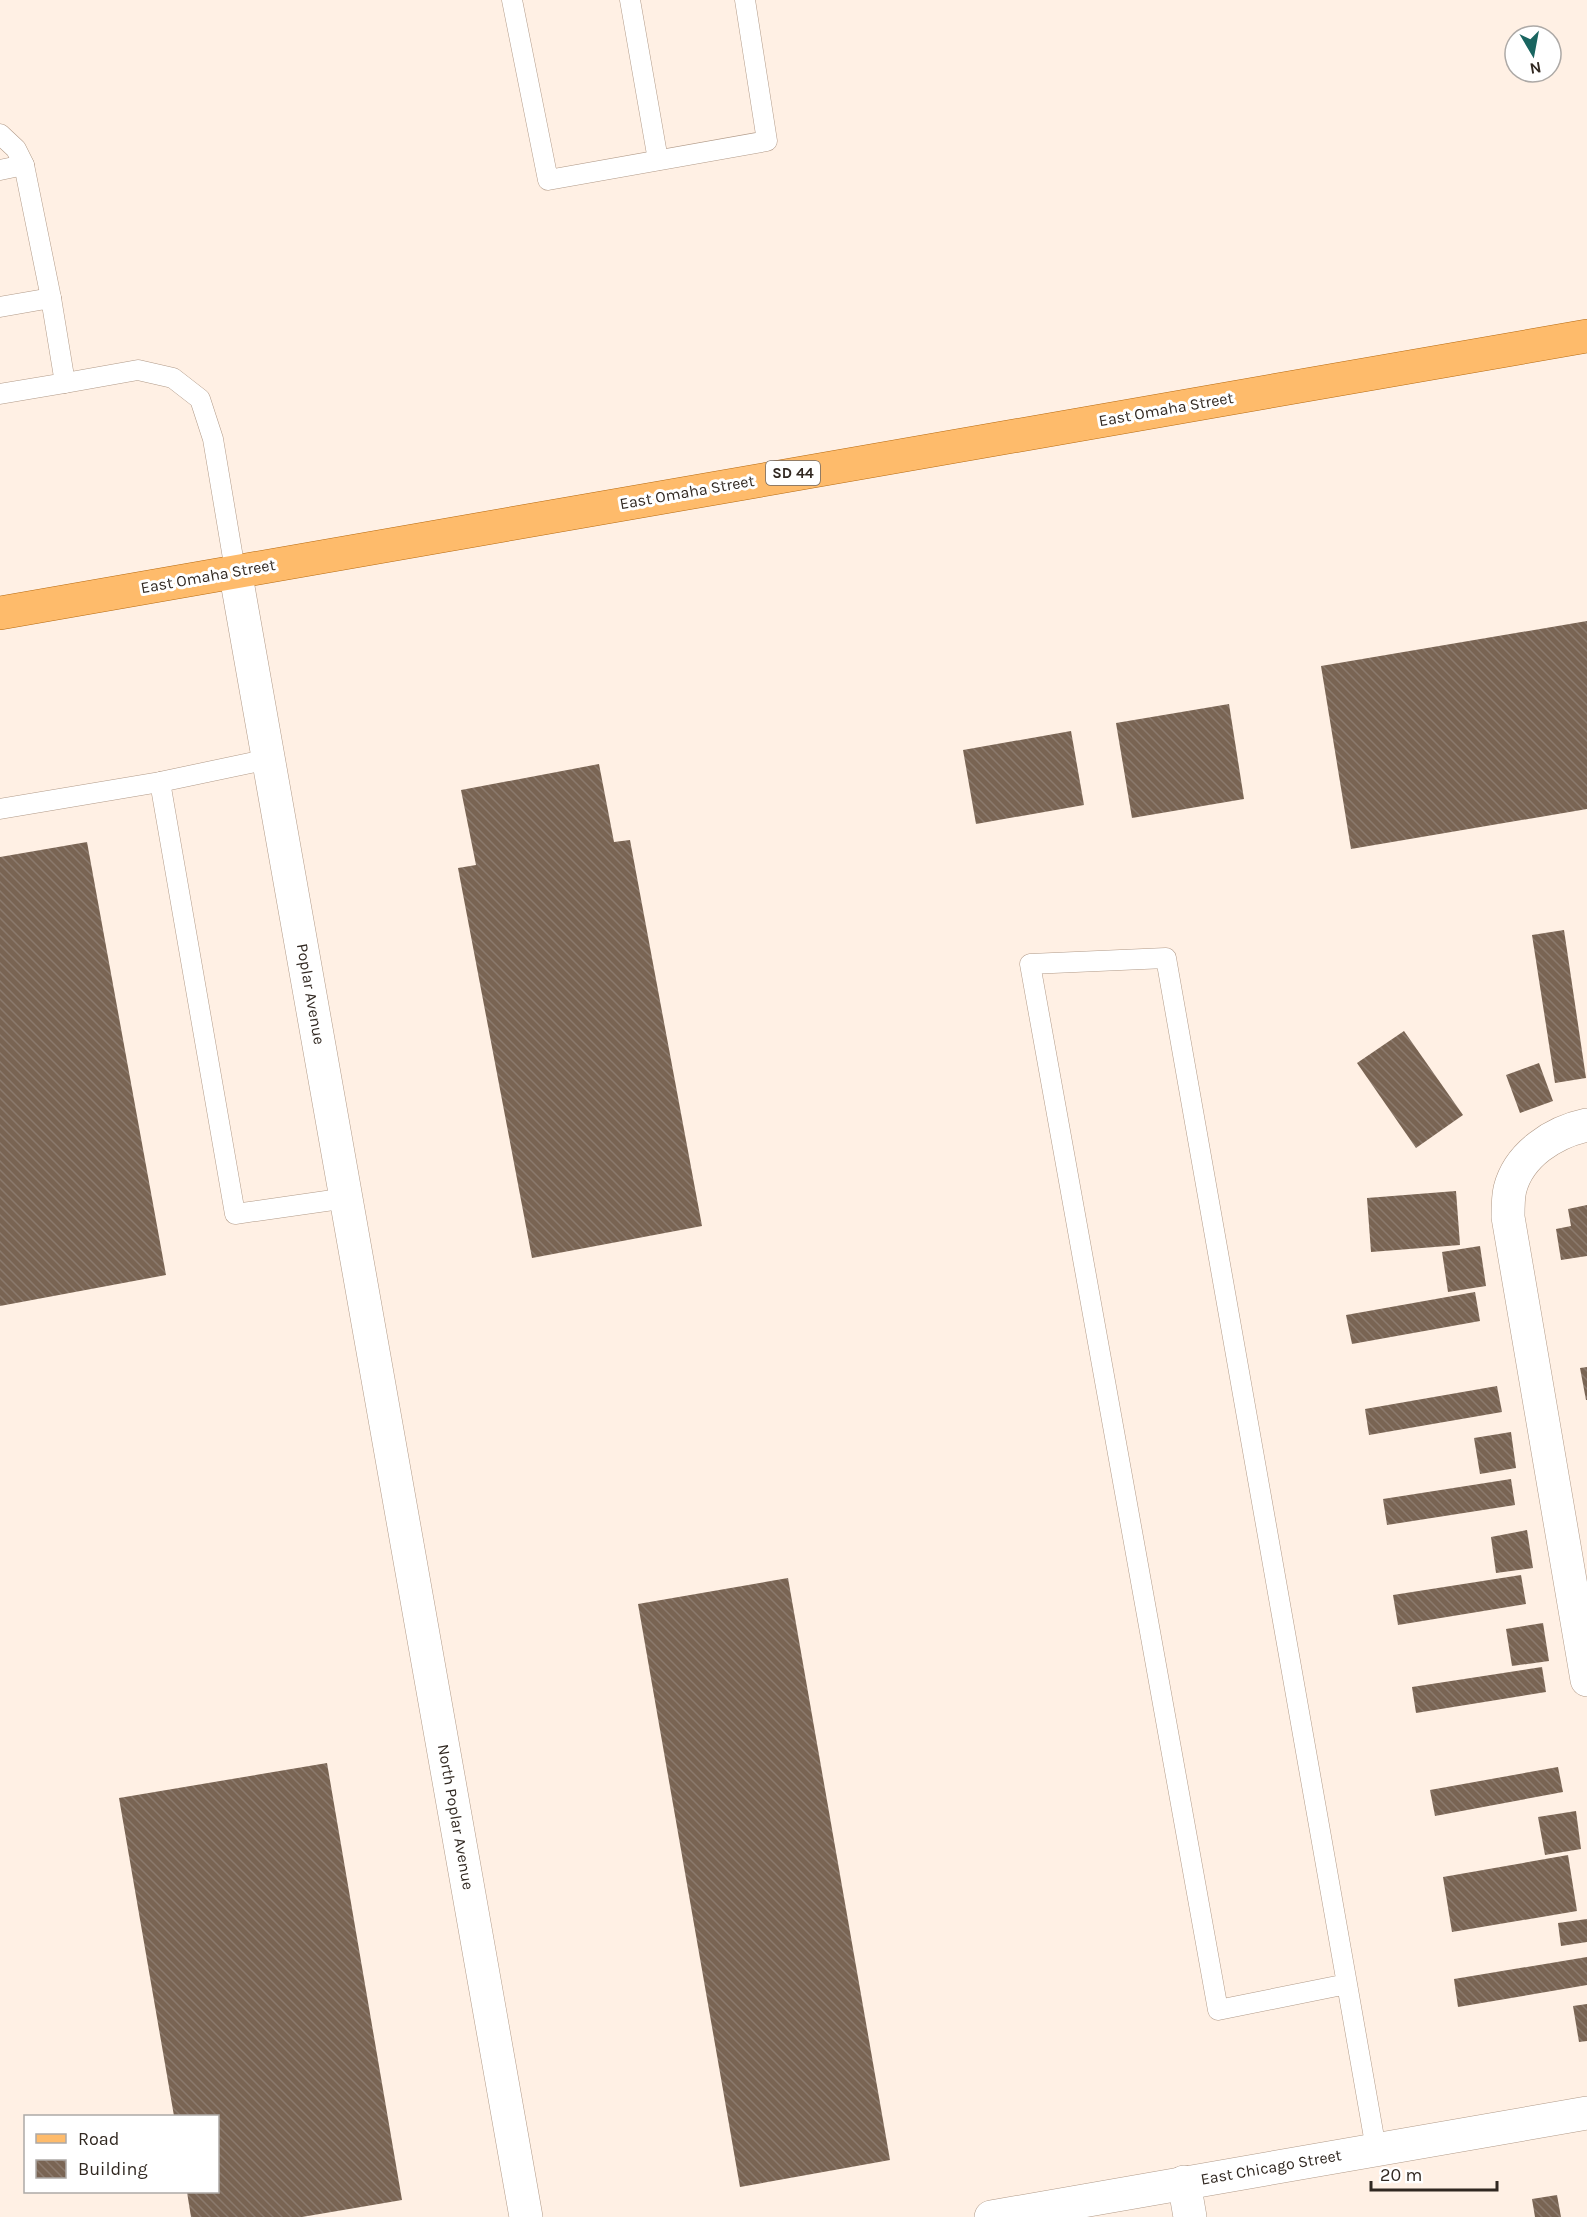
<svg xmlns="http://www.w3.org/2000/svg" width="1587" height="2217" font-family="Karla,sans-serif">
<defs>
<pattern id="building-back-hatch" width="6" height="6" patternUnits="userSpaceOnUse" patternTransform="scale(1.5)"><rect width="6" height="6" fill="#796453"/><path d="M-1 5l2 2M0 0l6 6M5-1l2 2" fill="none" stroke="#8b7a6d"/></pattern>
</defs>
<rect width="100%" height="100%" fill="#fff0e4"/>
<!-- building -->
<g fill="url(#building-back-hatch)">
<path d="M 1587,621 L 1587,809 L 1351,849 L 1321,666 Z"/>
<path d="M 1229,704 L 1244,799 L 1132,818 L 1116,723 Z"/>
<path d="M 1071,731 L 1084,805 L 976,824 L 963,750 Z"/>
<path d="M 599,764 L 614,842 L 630,840 L 702,1226 L 532,1258 L 458,868 L 476,865 L 461,790 Z"/>
<path d="M 87,842 L 166,1275 L 0,1306 L 0,857 Z"/>
<path d="M 1564,930 L 1586,1078 L 1555,1083 L 1532,935 Z"/>
<path d="M 1404,1031 L 1463,1115 L 1416,1148 L 1357,1063 Z"/>
<path d="M 1539,1063 L 1553,1101 L 1520,1113 L 1506,1075 Z"/>
<path d="M 1456,1191 L 1460,1245 L 1371,1252 L 1367,1198 Z"/>
<path d="M 1587,1205 L 1587,1256 L 1561,1260 L 1556,1229 L 1571,1226 L 1568,1209 Z"/>
<path d="M 1480,1246 L 1486,1286 L 1448,1292 L 1442,1252 Z"/>
<path d="M 1475,1292 L 1480,1321 L 1352,1344 L 1346,1315 Z"/>
<path d="M 1587,1367 L 1587,1400 L 1586,1400 L 1580,1368 Z"/>
<path d="M 1497,1386 L 1502,1412 L 1369,1435 L 1365,1409 Z"/>
<path d="M 1511,1432 L 1516,1468 L 1480,1474 L 1474,1438 Z"/>
<path d="M 1511,1479 L 1515,1505 L 1387,1525 L 1383,1499 Z"/>
<path d="M 1527,1530 L 1533,1568 L 1496,1573 L 1491,1537 Z"/>
<path d="M 1521,1575 L 1526,1604 L 1398,1625 L 1393,1595 Z"/>
<path d="M 788,1578 L 890,2160 L 740,2187 L 638,1604 Z"/>
<path d="M 1543,1623 L 1549,1661 L 1512,1666 L 1506,1629 Z"/>
<path d="M 1542,1667 L 1546,1692 L 1416,1713 L 1412,1687 Z"/>
<path d="M 327,1763 L 402,2200 L 302,2217 L 191,2217 L 187,2192 L 218,2192 L 218,2116 L 174,2116 L 119,1798 Z"/>
<path d="M 1558,1767 L 1563,1792 L 1435,1816 L 1430,1790 Z"/>
<path d="M 1576,1811 L 1581,1849 L 1545,1855 L 1538,1817 Z"/>
<path d="M 1568,1855 L 1577,1911 L 1452,1932 L 1443,1877 Z"/>
<path d="M 1587,1919 L 1587,1942 L 1561,1946 L 1558,1923 Z"/>
<path d="M 1587,1957 L 1587,1985 L 1458,2007 L 1454,1979 Z"/>
<path d="M 1587,2004 L 1587,2041 L 1579,2042 L 1573,2006 Z"/>
<path d="M 1557,2195 L 1561,2217 L 1535,2217 L 1532,2199 Z"/>
</g>
<g fill="none" stroke-linecap="round" stroke-linejoin="round">
<!-- lane casing -->
<g stroke="#b19a88" stroke-width="21">
<g id="lane">
<path d="M 512,0 L 548,180 L 767,141 L 745,0"/>
<path d="M 630,0 L 658,160"/>
<path d="M 0,134 L 16,149 L 24,165 L 51,298"/>
<path d="M 0,170 L 24,165"/>
<path d="M 0,307 L 51,298 L 65,383 L 138,370 L 173,378 L 200,399 L 213,439 L 235,570"/>
<path d="M 0,394 L 65,383"/>
<path d="M 160,782 L 235,1214 L 347,1198"/>
<path d="M 0,809 L 160,782 L 269,759"/>
<path d="M 1347,1984 L 1218,2010 L 1030,964 L 1166,958 L 1347,1984 L 1376,2149"/>
</g>
</g>
<!-- street casing -->
<g stroke="#b19a88" stroke-width="34">
<g id="street">
<path d="M 235,570 L 526,2217"/>
<path d="M 1587,1125 C 1554,1132 1519,1154 1510,1189 C 1508,1197 1508,1208 1508,1217 L 1587,1680"/>
<path d="M 1184,2182 L 1190,2217"/>
<path d="M 991,2217 L 1587,2113"/>
</g>
</g>
<!-- primary casing -->
<g stroke="#b66a11" stroke-width="34">
<path id="primary" d="M 0,613 L 1587,336"/>
</g>
<!-- lane -->
<use href="#lane" stroke="#fff" stroke-width="20"/>
<!-- street -->
<use href="#street" stroke="#fff" stroke-width="33"/>
<!-- primary -->
<use href="#primary" stroke="#febb6b" stroke-width="33"/>
</g>
<g text-anchor="middle" dominant-baseline="central" stroke-width="6" stroke-linejoin="round" paint-order="stroke">
<!-- shield labels -->
<rect fill="#fff" stroke="#6f6864" stroke-width="1.5" x="766" y="461" width="54" height="24" rx="4.5"/>
<g font-size="15" font-weight="bold" fill="#312821">
<text x="793" y="473">SD 44</text>
</g>
<!-- street labels -->
<g font-size="16" fill="#312821" stroke="#fff">
<text transform="translate(1166 409) rotate(-10)">East Omaha Street</text>
<text transform="translate(687 492) rotate(-10)">East Omaha Street</text>
<text transform="translate(208 576) rotate(-10)">East Omaha Street</text>
<text transform="translate(311 994) rotate(80)">Poplar Avenue</text>
<text transform="translate(456 1817) rotate(80)">North Poplar Avenue</text>
<text transform="translate(1271 2167) rotate(-10)">East Chicago Street</text>
</g>
</g>
<!-- legend -->
<rect x="24" y="2115" width="195" height="78" fill="#ffffff" stroke="#ada9a6" stroke-width="1.5"/>
<rect x="36" y="2134" width="30" height="9" fill="#febb6b" stroke="#ada9a6" stroke-width="1.5"/>
<text x="78" y="2145" font-size="18" fill="#312821">Road</text>
<rect x="36" y="2160" width="30" height="18" fill="url(#building-back-hatch)" stroke="#ada9a6" stroke-width="1.5"/>
<text x="78" y="2175" font-size="18" fill="#312821">Building</text>
<!-- north arrow -->
<g transform="translate(1533 54) rotate(170)"><circle r="28" fill="#ffffff" stroke="#ada9a6" stroke-width="1.5"/>
<path d="M0-4.5L10 22L0 15L-10 22Z" fill="#196560"/>
<text y="-9" font-size="16" font-weight="bold" text-anchor="middle" fill="#312821">N</text>
</g>
<!-- scale -->
<path d="M1371 2181v9h126v-9" fill="none" stroke="#312821" stroke-width="3"/>
<text x="1380" y="2181" font-size="18" fill="#312821" stroke="#ffffff" stroke-width="4.5" paint-order="stroke">20 m</text>
</svg>
